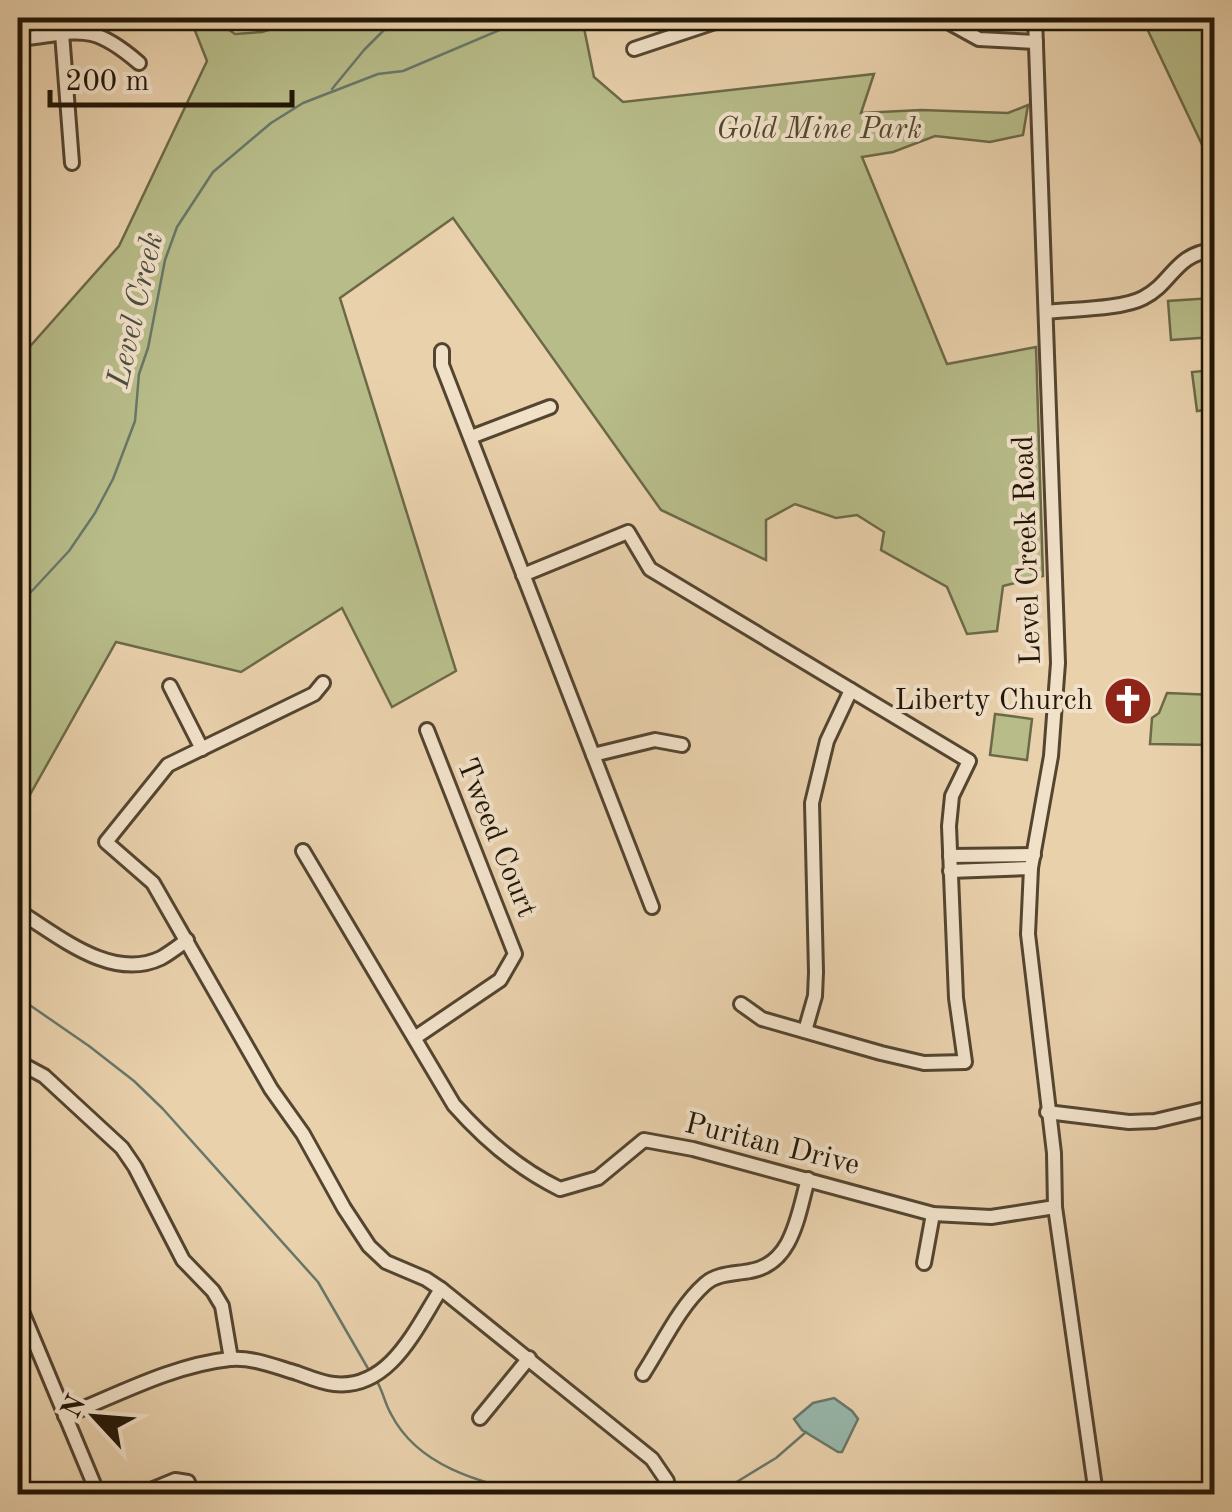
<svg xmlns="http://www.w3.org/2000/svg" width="1232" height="1512" font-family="'Old Standard TT',serif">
<rect width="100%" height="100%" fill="#e9d1ac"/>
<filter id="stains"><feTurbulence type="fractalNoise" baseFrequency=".002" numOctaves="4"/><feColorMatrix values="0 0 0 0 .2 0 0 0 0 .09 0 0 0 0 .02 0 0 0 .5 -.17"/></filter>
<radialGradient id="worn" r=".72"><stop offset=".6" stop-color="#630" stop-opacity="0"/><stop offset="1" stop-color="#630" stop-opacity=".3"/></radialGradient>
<!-- green -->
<g fill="#b7bc89" stroke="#6c6948" stroke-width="2.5">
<path d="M 190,18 L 212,18 L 235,34 L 262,32 L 288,24 L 292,18 L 575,18 L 583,23 L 594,77 L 623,102 L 874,74 L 861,113 L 921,110 L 1008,113 L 1028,105 L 1023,135 L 990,142 L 935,136 L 893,152 L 862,157 L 947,364 L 1036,347 L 1043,576 L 1003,586 L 997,631 L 967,634 L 947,587 L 881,550 L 884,532 L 857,515 L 836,518 L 795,504 L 766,520 L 766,560 L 661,510 L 453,218 L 340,298 L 456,671 L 392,707 L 342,608 L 241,672 L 116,642 L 18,816 L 18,360 L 119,246 L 207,61 Z"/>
<path d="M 1142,18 L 1214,18 L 1214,170 Z"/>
<path d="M 1212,298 L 1214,337 L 1171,340 L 1168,301 Z"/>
<path d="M 1213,370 L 1214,409 L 1197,411 L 1192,372 Z"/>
<path d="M 1167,693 L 1214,695 L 1214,745 L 1150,744 L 1152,718 L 1159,713 Z"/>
<path d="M 995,714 L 1032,719 L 1027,760 L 990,755 Z"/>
</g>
<!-- water -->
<path fill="#97b7ab" stroke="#687769" stroke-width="2.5" d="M 834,1398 L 852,1411 L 858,1419 L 842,1452 L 838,1452 L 802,1430 L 794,1419 L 813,1403 Z"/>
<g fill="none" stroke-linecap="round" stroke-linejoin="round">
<!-- stream -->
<g stroke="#687769" stroke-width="2.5">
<path d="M 332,89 L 364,50 L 396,18"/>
<path d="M 18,606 L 69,551 L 95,513 L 113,479 L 135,421 L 139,374 L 148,348 L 165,260 L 177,227 L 213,172 L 271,123 L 303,103 L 378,74 L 403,71 L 528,18"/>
<path d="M 18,997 L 89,1046 L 134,1081 L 163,1109 L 318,1282 L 370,1372"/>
<path d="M 375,1378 C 383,1390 384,1402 391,1414 C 418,1467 480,1482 532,1494"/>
<path d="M 717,1494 L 776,1458 L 806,1432"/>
</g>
<!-- minor casing -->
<g stroke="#544530" stroke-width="18">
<g id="minor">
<path d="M 941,18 L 979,39 L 1036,42"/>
<path d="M 1035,18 L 1058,663 L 1051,756 L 1031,868 L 1028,934 L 1054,1153 L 1055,1207 L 1096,1494"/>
<path d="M 62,33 L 72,163"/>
<path d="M 18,39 C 79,33 89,20 139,63"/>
<path d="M 634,49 L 718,21 L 744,18"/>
<path d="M 1047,312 C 1073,309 1122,309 1143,298 C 1173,283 1174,254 1214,250"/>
<path d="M 442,351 L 442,365 L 652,907"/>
<path d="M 471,437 L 550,407"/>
<path d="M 523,575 L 628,532 L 650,569 L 969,761 L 952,796 L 949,826 L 956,998 L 965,1062 L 924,1063 L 881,1053 L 762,1019 L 741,1004"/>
<path d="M 323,683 L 314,694 L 168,765 L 106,842 L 153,883 L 271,1089 L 303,1134 L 344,1208 L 369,1246 L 386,1262 L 426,1279 L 441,1289 L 652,1459 L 667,1481"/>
<path d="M 170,686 L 202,749"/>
<path d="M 593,755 L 655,740 L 682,745"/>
<path d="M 303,851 L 454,1105 C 484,1139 519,1169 560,1189 L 598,1178 L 644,1140 L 693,1149 L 933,1214 L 991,1217 L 1055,1207"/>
<path d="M 950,856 L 1034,855"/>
<path d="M 950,871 L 1031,868"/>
<path d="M 18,911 C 58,935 111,982 161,958 C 170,953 179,946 187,940"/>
<path d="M 805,1031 L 815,996 L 816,972 L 812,803 L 827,741 L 851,690"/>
<path d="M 416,1037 L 500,980 L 515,954 L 427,730"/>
<path d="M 18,1062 L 44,1076 L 122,1148 L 135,1167 L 183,1260 L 213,1291 L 222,1306 L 231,1359"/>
<path d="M 1047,1112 L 1129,1122 L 1155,1121 L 1214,1107"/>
<path d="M 924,1263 L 933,1214"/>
<path d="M 18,1302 L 98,1494"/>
<path d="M 643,1374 C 662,1345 679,1307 705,1284 C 717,1273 735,1274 750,1271 C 793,1264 798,1214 808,1179"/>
<path d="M 65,1416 C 117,1395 173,1365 230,1359 C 253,1357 276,1367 297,1373 C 308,1377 322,1383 334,1384 C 390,1390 416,1328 441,1289"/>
<path d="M 480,1418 L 529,1358"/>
<path d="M 141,1494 L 175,1480 L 188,1482"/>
</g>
</g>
<!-- minor -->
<use href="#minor" stroke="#f1e1c9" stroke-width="12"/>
</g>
<!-- icons -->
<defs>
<g id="church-disc" transform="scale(2.5)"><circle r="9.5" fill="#8f2418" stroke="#f1e1c9"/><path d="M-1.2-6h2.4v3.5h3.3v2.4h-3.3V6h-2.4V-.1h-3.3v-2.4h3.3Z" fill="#fff"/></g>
</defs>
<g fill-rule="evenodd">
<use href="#church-disc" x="1128" y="701"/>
</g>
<g text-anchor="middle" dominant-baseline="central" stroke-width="8" stroke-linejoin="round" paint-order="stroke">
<!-- park labels -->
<g font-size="30" font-style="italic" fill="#4f482d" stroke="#f1e1c9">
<text x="819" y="130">Gold Mine Park</text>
</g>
<!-- street labels -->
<g font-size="30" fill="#221606" stroke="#f1e1c9">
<text transform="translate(1028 550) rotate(-92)">Level Creek Road</text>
<text transform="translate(496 838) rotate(68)">Tweed Court</text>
<text transform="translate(772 1145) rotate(14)">Puritan Drive</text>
</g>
<!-- poi labels -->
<g font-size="30" fill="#221606" stroke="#f1e1c9" text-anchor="end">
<text x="1093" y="701">Liberty Church</text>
</g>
<!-- water labels -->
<g font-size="32" font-style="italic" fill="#4b4e40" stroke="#f1e1c9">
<text transform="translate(137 310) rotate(-77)">Level Creek</text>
</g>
</g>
<!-- margin -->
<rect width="1232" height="1512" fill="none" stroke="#e9d1ac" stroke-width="60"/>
<rect x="20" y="20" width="1192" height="1472" fill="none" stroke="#221606" stroke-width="5"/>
<rect x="30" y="30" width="1172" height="1452" fill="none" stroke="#221606" stroke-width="2.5"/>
<!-- north arrow -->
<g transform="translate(95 1417) rotate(296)" stroke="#f1e1c9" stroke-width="8" paint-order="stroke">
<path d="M0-8L18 38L0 25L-18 38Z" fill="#221606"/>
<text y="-15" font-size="28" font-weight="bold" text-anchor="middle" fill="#221606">N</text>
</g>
<!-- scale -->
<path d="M50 90v15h242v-15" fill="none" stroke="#221606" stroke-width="5"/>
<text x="65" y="90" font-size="30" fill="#221606" stroke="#f1e1c9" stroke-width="8" paint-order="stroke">200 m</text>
<rect width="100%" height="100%" filter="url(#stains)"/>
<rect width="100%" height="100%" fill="url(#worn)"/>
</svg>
